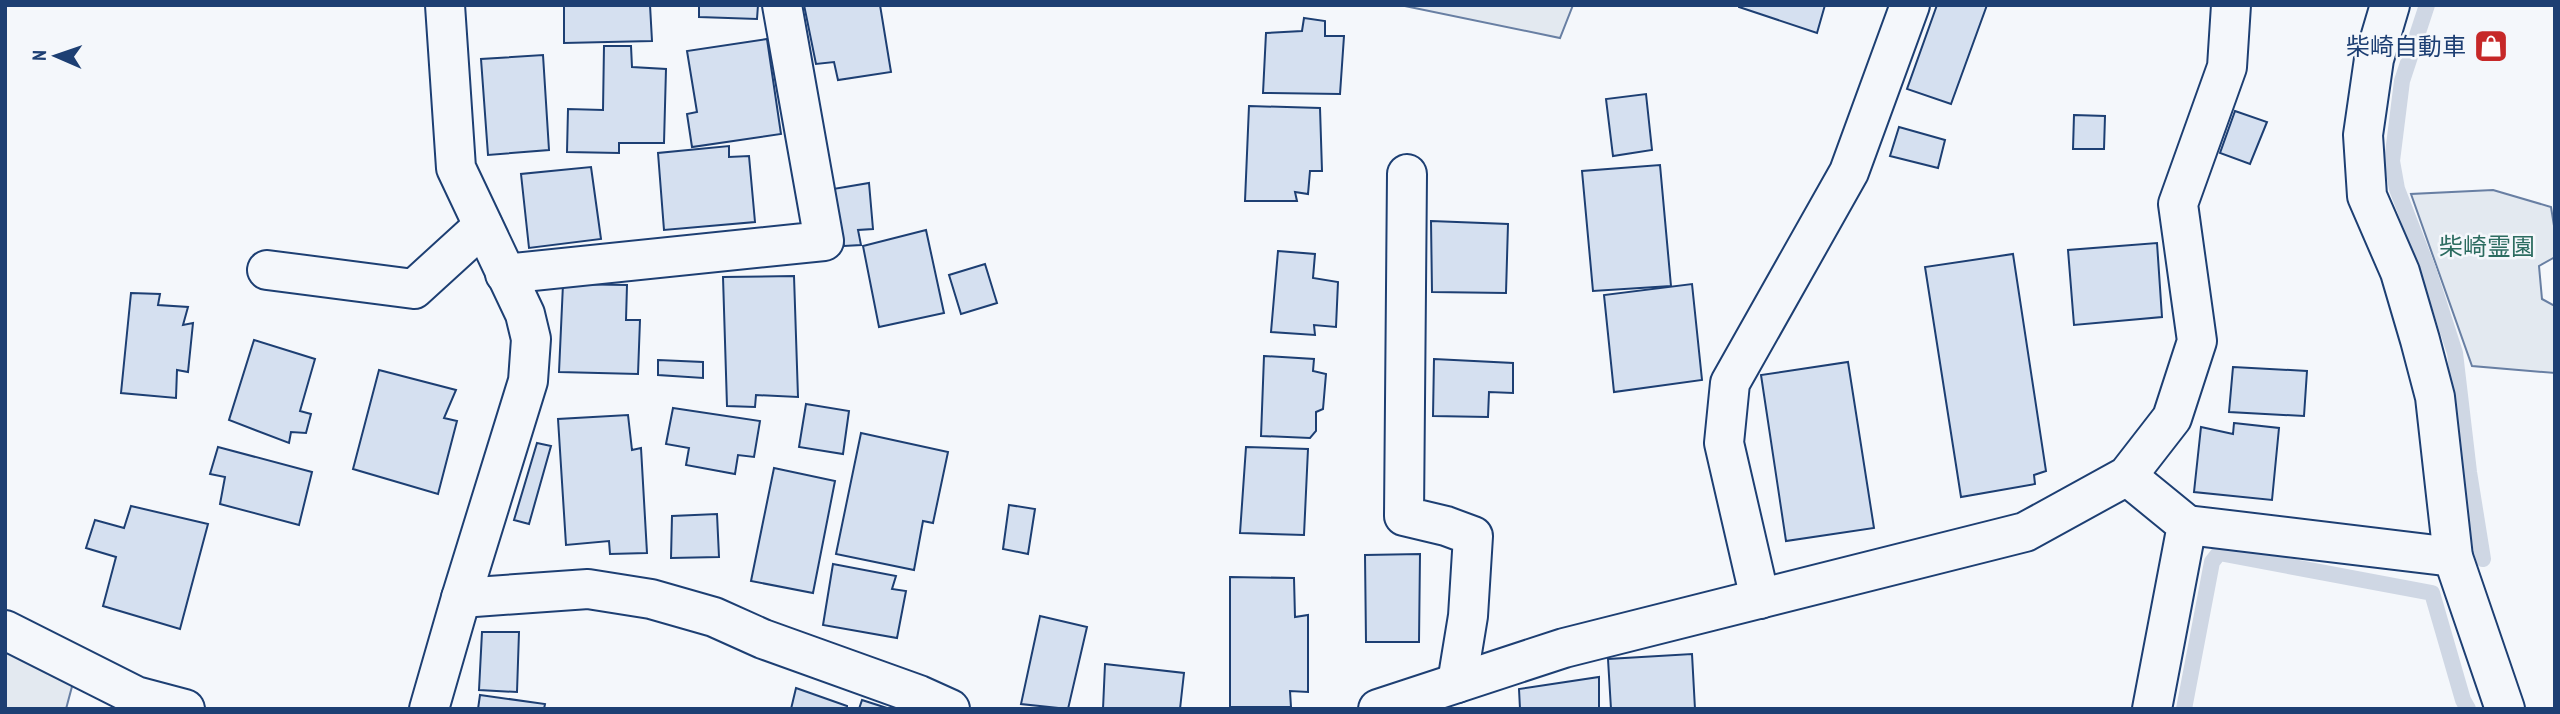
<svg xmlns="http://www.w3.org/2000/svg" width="2560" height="714" font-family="'PT Sans Narrow','Noto Sans JP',sans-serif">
<rect width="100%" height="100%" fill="#f4f7fb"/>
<!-- green -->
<g fill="#e3e9f0" stroke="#687fa3" stroke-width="2">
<path d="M 1400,5 L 1573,5 L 1560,38 Z"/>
<path d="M 2493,190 L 2551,207 L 2555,232 L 2555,257 L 2539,266 L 2542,299 L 2555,306 L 2555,373 L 2472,366 L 2411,194 Z"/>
<path d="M 5,646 L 74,679 L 66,709 L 5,709 Z"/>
</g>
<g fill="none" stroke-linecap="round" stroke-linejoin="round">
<!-- stream -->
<g stroke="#cfd7e4" stroke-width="16">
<path d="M 2427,5 L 2402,81 L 2392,161 L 2397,189 L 2428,269 L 2455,353 L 2469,472 L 2483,559"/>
<path d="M 2184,709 L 2212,562 L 2219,553 L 2432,593 L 2463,700 L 2468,709"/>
</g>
</g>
<!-- building -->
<g fill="#d5e0f0" stroke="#1d3f73" stroke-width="2">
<path d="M 564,5 L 650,5 L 652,41 L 564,43 Z"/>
<path d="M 699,5 L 758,5 L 757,19 L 699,17 Z"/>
<path d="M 804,5 L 880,5 L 891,72 L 838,80 L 834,62 L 816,64 Z"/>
<path d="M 1739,5 L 1825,5 L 1817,33 L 1739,7 Z"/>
<path d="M 1937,5 L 1987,5 L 1951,104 L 1907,89 Z"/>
<path d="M 1304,18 L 1325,21 L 1325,36 L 1344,36 L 1340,94 L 1263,93 L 1266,33 L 1302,31 Z"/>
<path d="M 767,39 L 781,134 L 692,147 L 687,114 L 697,112 L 687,51 Z"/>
<path d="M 604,46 L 631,46 L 632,67 L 666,69 L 664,143 L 619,143 L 619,153 L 567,152 L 568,109 L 603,110 Z"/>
<path d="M 543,55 L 549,150 L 488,155 L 481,59 Z"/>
<path d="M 1646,94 L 1652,150 L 1613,156 L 1606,99 Z"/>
<path d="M 1249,106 L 1320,108 L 1322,171 L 1310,171 L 1308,194 L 1295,192 L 1297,201 L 1245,201 Z"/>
<path d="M 2235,111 L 2267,122 L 2250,164 L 2220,153 Z"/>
<path d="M 2074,115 L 2105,116 L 2104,149 L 2073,149 Z"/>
<path d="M 1899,127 L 1945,140 L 1938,168 L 1890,156 Z"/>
<path d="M 729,146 L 729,157 L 749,156 L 755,222 L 664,230 L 658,153 Z"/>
<path d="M 1660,165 L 1671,286 L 1593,291 L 1582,171 Z"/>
<path d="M 591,167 L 601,239 L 529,248 L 521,174 Z"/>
<path d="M 869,183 L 873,229 L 858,230 L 861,245 L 844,246 L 833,189 Z"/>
<path d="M 1431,221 L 1508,224 L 1506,293 L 1432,292 Z"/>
<path d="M 926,230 L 944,313 L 879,327 L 863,246 Z"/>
<path d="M 2157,243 L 2162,317 L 2074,325 L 2068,250 Z"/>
<path d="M 1278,251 L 1315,254 L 1313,278 L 1338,282 L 1336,327 L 1314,325 L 1315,335 L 1271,332 Z"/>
<path d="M 2013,254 L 2046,471 L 2034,475 L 2035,484 L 1961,497 L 1925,267 Z"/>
<path d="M 985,264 L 997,303 L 961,314 L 949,275 Z"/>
<path d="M 794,276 L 798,397 L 756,395 L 755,407 L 727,406 L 723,277 Z"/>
<path d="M 563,284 L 627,285 L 626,320 L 640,320 L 638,374 L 559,372 Z"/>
<path d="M 1692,284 L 1702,380 L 1614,392 L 1604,295 Z"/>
<path d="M 131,293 L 160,294 L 158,305 L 188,307 L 183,325 L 193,323 L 188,372 L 177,370 L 176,398 L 121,393 Z"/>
<path d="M 254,340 L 315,359 L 300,411 L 311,414 L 306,433 L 291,432 L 289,443 L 229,420 Z"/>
<path d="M 1264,356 L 1314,359 L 1313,371 L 1326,374 L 1323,409 L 1316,412 L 1316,431 L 1310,438 L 1261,436 Z"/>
<path d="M 1434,359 L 1513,363 L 1513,393 L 1489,392 L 1488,417 L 1433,416 Z"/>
<path d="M 658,360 L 703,362 L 703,378 L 658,375 Z"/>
<path d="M 1848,362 L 1874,528 L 1786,541 L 1761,375 Z"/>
<path d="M 2233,367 L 2307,371 L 2304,416 L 2229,412 Z"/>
<path d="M 379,370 L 456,390 L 444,418 L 457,421 L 438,494 L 353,469 Z"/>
<path d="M 806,404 L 849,411 L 843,454 L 799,447 Z"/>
<path d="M 673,408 L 760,421 L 754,457 L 738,455 L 735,474 L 686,465 L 689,448 L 666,444 Z"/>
<path d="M 628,415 L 632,450 L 641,448 L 647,553 L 610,554 L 609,541 L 566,545 L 558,419 Z"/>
<path d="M 2234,423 L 2279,428 L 2272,500 L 2194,492 L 2201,427 L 2233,434 Z"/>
<path d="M 861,433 L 948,452 L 933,523 L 923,521 L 914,570 L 836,554 Z"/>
<path d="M 537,443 L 551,446 L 529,524 L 514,520 Z"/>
<path d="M 218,447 L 312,472 L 299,525 L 220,504 L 225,477 L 210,474 Z"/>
<path d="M 1246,447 L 1308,449 L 1304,535 L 1240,533 Z"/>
<path d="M 774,468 L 835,481 L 813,593 L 751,581 Z"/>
<path d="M 1009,505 L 1035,509 L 1028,554 L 1003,549 Z"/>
<path d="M 131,506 L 208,524 L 180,629 L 103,606 L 116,557 L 86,548 L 95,520 L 124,528 Z"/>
<path d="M 717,514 L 719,557 L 671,558 L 672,516 Z"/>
<path d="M 1420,554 L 1419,642 L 1366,642 L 1365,555 Z"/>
<path d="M 833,564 L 896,576 L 892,589 L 906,591 L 897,638 L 823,625 Z"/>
<path d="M 1230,577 L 1294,578 L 1295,617 L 1308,615 L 1308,692 L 1290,691 L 1291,707 L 1230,707 Z"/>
<path d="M 1040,616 L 1087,627 L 1068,709 L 1021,704 Z"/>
<path d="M 482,632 L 519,632 L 517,692 L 479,690 Z"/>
<path d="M 1692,654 L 1695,709 L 1611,709 L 1608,659 Z"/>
<path d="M 1105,664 L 1184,673 L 1180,709 L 1103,709 Z"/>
<path d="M 1599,677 L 1599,709 L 1520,709 L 1519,689 Z"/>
<path d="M 796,688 L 847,706 L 847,709 L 791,709 Z"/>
<path d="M 480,695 L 545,704 L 544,709 L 478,709 Z"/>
<path d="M 862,700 L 890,709 L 859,709 Z"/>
</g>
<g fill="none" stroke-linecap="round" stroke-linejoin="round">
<!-- minor casing -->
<g stroke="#1d3f73" stroke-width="42">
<g id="minor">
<path d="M 2390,5 L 2374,59 L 2363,135 L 2367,196 L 2400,272 L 2420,340 L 2435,397 L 2453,557 L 2505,709"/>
<path d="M 1407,174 L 1404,516 L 1446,526 L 1473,536 L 1468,616 L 1457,683"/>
<path d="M 267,270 L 414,289 L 483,226"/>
<path d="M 505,274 L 824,241 L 782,5"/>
<path d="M 2127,476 L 2187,525 L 2152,709"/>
<path d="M 2187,525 L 2453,557"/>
<path d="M 461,598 L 588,589 L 651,599 L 714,617 L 763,639 L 919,695 L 950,709"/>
<path d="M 1760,599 L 1724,443 L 1730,383 L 1849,172 L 1910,5"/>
<path d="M 5,630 L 136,696 L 185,709"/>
<path d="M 429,709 L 461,598 L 528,381 L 531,339 L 525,314 L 456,168 L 445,5"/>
<path d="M 1378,709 L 1564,648 L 2025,532 L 2127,476 L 2172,418 L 2197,341 L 2178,204 L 2227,67 L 2231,5"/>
</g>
</g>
<!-- minor -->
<use href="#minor" stroke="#f4f7fb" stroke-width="38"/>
</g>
<!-- icons -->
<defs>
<g id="shop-square" transform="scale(1.75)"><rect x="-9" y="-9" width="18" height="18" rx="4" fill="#c62828" stroke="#f4f7fb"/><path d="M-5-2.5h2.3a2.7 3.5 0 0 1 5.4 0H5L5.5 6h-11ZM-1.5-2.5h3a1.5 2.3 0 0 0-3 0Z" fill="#fff"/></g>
</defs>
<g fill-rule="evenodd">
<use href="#shop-square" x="2491" y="46"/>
</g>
<g text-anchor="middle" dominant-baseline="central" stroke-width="5" stroke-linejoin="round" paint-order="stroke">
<!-- poi labels -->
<g font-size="24" fill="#1d3f73" stroke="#f4f7fb" text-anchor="end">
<text x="2466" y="46">柴崎自動車</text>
</g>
<!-- park labels -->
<g font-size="24" fill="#2c6c60" stroke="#f4f7fb">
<text x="2487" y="246">柴崎霊園</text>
</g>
</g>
<!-- border -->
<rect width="2560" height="714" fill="none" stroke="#1d3f73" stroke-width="14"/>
<!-- north arrow -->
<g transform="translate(56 56) rotate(272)" stroke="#f4f7fb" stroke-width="5" paint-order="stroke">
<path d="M0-5L12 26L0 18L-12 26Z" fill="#1d3f73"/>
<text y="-10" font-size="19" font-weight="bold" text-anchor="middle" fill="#1d3f73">N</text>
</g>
</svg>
